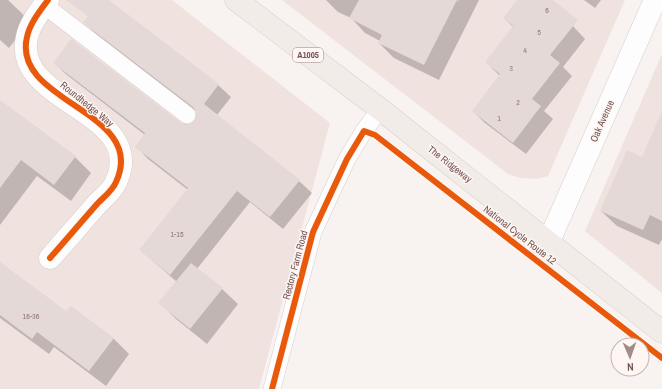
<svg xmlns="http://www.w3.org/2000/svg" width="662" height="389" font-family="'Archivo Narrow',sans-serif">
<rect width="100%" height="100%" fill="#f8f2f0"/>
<!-- residential -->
<g fill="#f0e3df">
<path d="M 0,0 L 172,0 L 330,123 L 259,389 L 0,389 Z"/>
<path d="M 282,0 L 453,0 L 459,3 L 460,0 L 625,0 L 548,176 L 536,179 L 520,178 L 508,174 Z"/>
<path d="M 662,54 L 662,293 L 585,231 Z"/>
</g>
<!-- shadow -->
<g fill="#0003">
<path d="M 0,0 L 8,0 L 30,21 L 9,48 L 0,40 Z"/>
<path d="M 96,0 L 107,0 L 218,85 L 231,97 L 217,115 L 299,181 L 312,193 L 283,229 L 250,202 L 197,269 L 222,289 L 238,304 L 207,344 L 176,319 L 160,303 L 177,282 L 140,250 L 188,190 L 148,159 L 136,146 L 145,135 L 67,75 L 54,63 L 180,124 L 191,125 L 196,121 L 197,112 L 97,35 L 84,22 L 89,17 L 85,13 Z"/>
<path d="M 326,0 L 479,0 L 439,80 L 394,58 L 379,43 L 380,41 L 365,33 L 351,18 L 338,12 Z"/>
<path d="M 518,0 L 573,26 L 585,39 L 563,67 L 572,76 L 544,111 L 553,119 L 526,154 L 485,123 L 473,111 L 500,76 L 486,62 L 513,27 L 504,18 Z"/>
<path d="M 584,0 L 601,0 L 595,8 Z"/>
<path d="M 0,101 L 75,157 L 91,173 L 71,201 L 37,176 L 0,225 Z"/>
<path d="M 662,122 L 662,239 L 659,245 L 617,226 L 601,211 L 642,158 Z"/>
<path d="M 0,263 L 67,313 L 113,338 L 129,354 L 106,386 L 54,347 L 49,354 L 0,318 Z"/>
</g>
<!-- building -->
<g fill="#e4d9d7">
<path d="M 66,0 L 109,0 L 219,84 L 204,104 L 300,180 L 270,217 L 237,191 L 170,275 L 139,250 L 188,188 L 135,147 L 145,133 L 53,63 L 71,39 L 181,123 L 186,125 L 191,124 L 197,117 L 196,112 L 193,107 L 83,23 L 88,16 Z"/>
<path d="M 359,0 L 457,0 L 424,65 L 378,43 L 382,35 L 349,18 Z"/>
<path d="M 517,0 L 553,0 L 578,20 L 550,55 L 560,63 L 532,99 L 541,106 L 513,143 L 472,111 L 500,74 L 485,62 L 513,26 L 503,18 Z"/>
<path d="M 0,100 L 76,156 L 54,185 L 21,160 L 0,188 Z"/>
<path d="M 662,111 L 662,221 L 650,215 L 643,230 L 600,211 L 627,150 L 642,157 Z"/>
<path d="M 0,262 L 66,311 L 71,306 L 114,338 L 89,371 L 37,332 L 32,339 L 0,315 Z"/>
<path d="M 191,263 L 223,288 L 190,329 L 158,303 Z"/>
</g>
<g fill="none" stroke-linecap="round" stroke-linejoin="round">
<!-- lane casing -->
<g stroke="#d6cecc" stroke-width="18">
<g id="lane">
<path d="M 44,5 L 187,115"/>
<path d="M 272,389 L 313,232 L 347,159 L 364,131 L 380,109"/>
</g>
</g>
<!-- street casing -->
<g stroke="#d6cecc" stroke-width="23">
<g id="street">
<path d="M 48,0 C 40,11 30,23 27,37 C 11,103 149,111 116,182 C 113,190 104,197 98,203 C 82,221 66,240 50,258"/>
<path d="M 549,241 L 655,0"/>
</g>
</g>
<!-- primary casing -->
<g stroke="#d9cecd" stroke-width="23">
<path id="primary" d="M 236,0 L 380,109 L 662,332"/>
</g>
<!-- lane -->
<use href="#lane" stroke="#fefdfd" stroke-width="17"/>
<!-- street -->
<use href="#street" stroke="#fefdfd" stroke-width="22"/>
<!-- primary -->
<use href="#primary" stroke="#f2ece8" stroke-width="22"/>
<!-- cycleway casing -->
<g stroke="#fdf6f3" stroke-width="8">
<g id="cycleway">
<path d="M 48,0 C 40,11 30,23 27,37 C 11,103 149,111 116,182 C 113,190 104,197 98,203 C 82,221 66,240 50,258"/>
<path d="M 272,389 L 313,232 L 347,159 L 364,131 L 375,135 L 662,358"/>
</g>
</g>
<!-- cycleway -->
<use href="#cycleway" stroke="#e8590c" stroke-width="6"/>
</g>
<g text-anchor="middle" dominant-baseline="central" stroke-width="3" stroke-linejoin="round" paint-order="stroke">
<!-- number labels -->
<g font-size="8" fill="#927876">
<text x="547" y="10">6</text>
<text x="539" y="32">5</text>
<text x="525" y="50">4</text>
<text x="511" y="68">3</text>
<text x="518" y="102">2</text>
<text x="499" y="118">1</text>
<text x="177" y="234">1-15</text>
<text x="31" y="316">16-36</text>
</g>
<!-- shield labels -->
<rect fill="#fdf6f3" stroke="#9d8582" stroke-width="1" x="293" y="48" width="30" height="14" rx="3"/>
<g font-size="9" font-weight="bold" fill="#745452">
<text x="308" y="55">A1005</text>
</g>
<!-- street labels -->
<g font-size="10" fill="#745452" stroke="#fdf6f3">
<text transform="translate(87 104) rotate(39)">Roundhedge Way</text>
<text transform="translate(602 121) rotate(-66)">Oak Avenue</text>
<text transform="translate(450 164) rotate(38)">The Ridgeway</text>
<text transform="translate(520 235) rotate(38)">National Cycle Route 12</text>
<text transform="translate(295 265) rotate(-75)">Rectory Farm Road</text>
</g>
</g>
<!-- north arrow -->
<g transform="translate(630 357) rotate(178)"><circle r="19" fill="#fdf6f3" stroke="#c6b5b3"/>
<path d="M0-3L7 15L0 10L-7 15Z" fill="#a28b89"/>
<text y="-6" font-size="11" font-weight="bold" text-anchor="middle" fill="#745452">N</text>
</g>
</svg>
